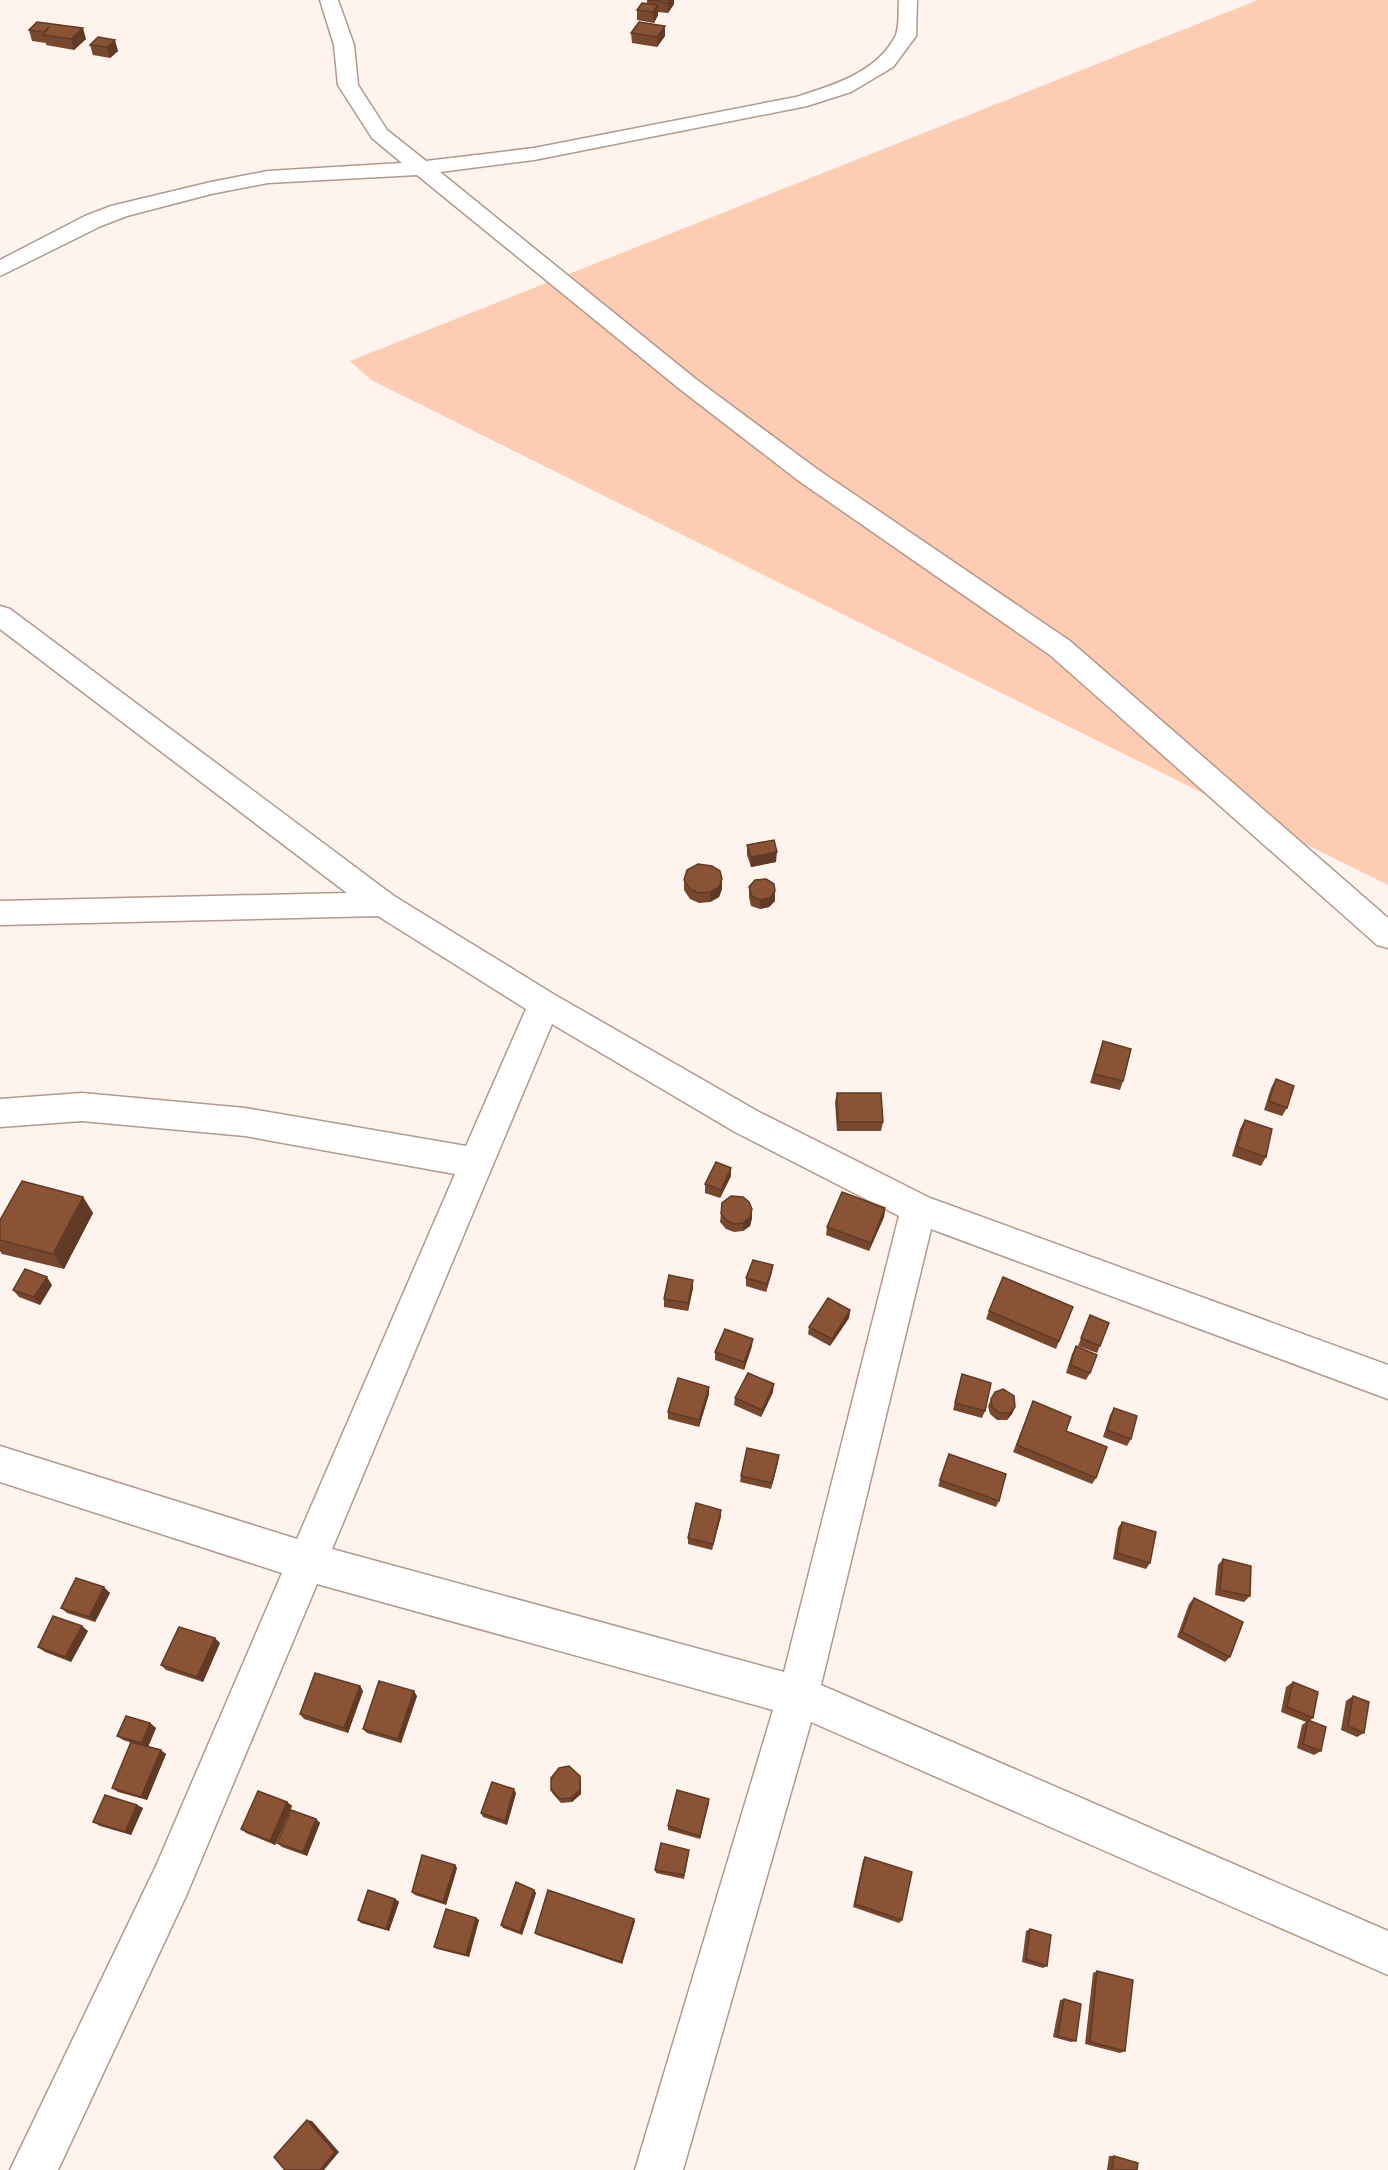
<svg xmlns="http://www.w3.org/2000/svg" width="1388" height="2170" font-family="Inter,sans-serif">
<rect width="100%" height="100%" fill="#fef3ed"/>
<!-- green -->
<path fill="#feccb2" d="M 1258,0 L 1388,0 L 1388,885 L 371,380 L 350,361 Z"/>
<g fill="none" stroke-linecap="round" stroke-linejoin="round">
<!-- street casing -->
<g stroke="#b2998c" stroke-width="3">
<g id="street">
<path d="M 320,0 L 338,0 L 354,45 L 358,85 L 387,130 L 426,161 L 534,148 L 796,97 C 831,86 876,73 895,37 C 900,28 898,11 899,0 L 917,0 L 916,36 L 913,40 L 893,67 L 851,92 L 807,106 L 534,160 L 440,172 L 697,380 L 817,469 L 1070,641 L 1388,918 L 1388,948 L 1377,945 L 1050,655 L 799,481 L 681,390 L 417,175 L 268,183 L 211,194 L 127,216 L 101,226 L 0,276 L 0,260 L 85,216 L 111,206 L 211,182 L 268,171 L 402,163 L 372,138 L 338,85 L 334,45 Z"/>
<path d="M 0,606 L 10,609 L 394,896 L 555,995 L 759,1112 L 930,1198 L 1388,1365 L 1388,1399 L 931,1229 L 821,1685 L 1388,1931 L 1388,1975 L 811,1722 L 683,2170 L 635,2170 L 773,1710 L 317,1584 L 186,1896 L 58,2170 L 10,2170 L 156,1866 L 282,1573 L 0,1482 L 0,1446 L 297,1539 L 455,1174 L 245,1136 L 82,1121 L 0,1127 L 0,1099 L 82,1093 L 245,1108 L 466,1146 L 526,1009 L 378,916 L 0,925 L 0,901 L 347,893 L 0,629 ZM 552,1024 L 735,1132 L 899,1216 L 784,1672 L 332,1549 Z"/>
</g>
</g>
<!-- street -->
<use href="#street" fill="#fff" fill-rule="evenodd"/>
</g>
<!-- wall -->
<g fill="#77472e">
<path d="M 647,0 L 674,4 L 668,13 L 658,12 L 658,15 L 654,23 L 637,20 L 637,10 L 647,3 Z"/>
<path d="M 665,26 L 665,36 L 657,47 L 632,43 L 631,33 Z"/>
<path d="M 29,30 L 86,39 L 74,50 L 46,45 L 46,43 L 32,41 Z"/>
<path d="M 98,37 L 118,51 L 110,58 L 93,55 L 90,45 Z"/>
<path d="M 747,845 L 776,862 L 751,867 L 747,855 Z"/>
<path d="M 684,880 L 722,889 L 719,897 L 710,902 L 699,903 L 690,899 L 684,890 Z"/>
<path d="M 749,887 L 775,891 L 775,901 L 769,907 L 760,909 L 751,906 L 749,897 Z"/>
<path d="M 1103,1041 L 1123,1081 L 1120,1090 L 1090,1083 Z"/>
<path d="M 1276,1079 L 1287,1108 L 1282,1116 L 1264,1110 L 1271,1088 Z"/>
<path d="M 837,1093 L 883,1122 L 881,1131 L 837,1131 L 835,1102 Z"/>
<path d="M 1245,1120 L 1266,1157 L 1261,1166 L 1232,1156 L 1240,1129 Z"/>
<path d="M 731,1176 L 720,1198 L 705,1193 L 705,1184 Z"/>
<path d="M 83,1197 L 93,1213 L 64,1269 L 2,1254 L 0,1251 L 0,1220 Z"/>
<path d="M 885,1208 L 884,1217 L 869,1251 L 826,1235 L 827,1227 Z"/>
<path d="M 721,1214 L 752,1218 L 750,1226 L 743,1231 L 734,1232 L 726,1229 L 720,1222 Z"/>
<path d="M 773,1265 L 772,1272 L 766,1292 L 746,1286 L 746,1278 Z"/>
<path d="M 693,1280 L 693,1288 L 688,1311 L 664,1307 L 664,1299 Z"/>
<path d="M 52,1285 L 40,1305 L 19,1297 L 13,1290 Z"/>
<path d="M 1073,1307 L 1056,1349 L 986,1319 L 989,1311 Z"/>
<path d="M 850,1310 L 849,1318 L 830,1346 L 808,1334 L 809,1327 Z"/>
<path d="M 1090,1315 L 1100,1346 L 1097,1353 L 1078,1346 Z"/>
<path d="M 752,1346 L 744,1370 L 715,1360 L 715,1352 Z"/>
<path d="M 1076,1346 L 1090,1373 L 1086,1380 L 1066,1373 L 1072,1354 Z"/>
<path d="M 962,1374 L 985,1411 L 982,1418 L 953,1410 Z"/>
<path d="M 709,1387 L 709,1394 L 699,1427 L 668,1419 L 668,1412 Z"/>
<path d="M 773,1392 L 761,1417 L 734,1405 L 735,1398 Z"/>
<path d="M 991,1399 L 1015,1407 L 1012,1414 L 1007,1420 L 997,1420 L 990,1414 L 988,1406 Z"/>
<path d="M 1033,1401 L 1066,1431 L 1096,1478 L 1092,1484 L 1013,1452 Z"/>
<path d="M 1114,1408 L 1131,1439 L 1127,1446 L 1103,1437 L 1110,1415 Z"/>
<path d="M 949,1454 L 999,1501 L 996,1507 L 938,1486 Z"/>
<path d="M 778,1462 L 771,1489 L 740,1482 L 741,1476 Z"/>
<path d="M 721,1510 L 721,1516 L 712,1550 L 688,1544 L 688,1538 Z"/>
<path d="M 1122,1522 L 1150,1563 L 1146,1569 L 1113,1559 L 1118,1528 Z"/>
<path d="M 1223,1559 L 1250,1596 L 1244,1602 L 1215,1595 L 1218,1565 Z"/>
<path d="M 110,1593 L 95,1622 L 67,1613 L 61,1608 Z"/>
<path d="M 1194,1598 L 1230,1657 L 1225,1662 L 1177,1637 L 1189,1604 Z"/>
<path d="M 88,1631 L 71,1662 L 45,1652 L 38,1647 Z"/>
<path d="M 220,1643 L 203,1682 L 166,1670 L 161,1665 Z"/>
<path d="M 1293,1682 L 1313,1718 L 1309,1721 L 1321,1751 L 1314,1755 L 1297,1748 L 1302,1725 L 1306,1722 L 1281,1712 L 1286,1687 Z"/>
<path d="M 360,1686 L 363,1691 L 348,1733 L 304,1719 L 300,1714 Z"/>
<path d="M 417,1696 L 401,1743 L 367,1733 L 363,1729 Z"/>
<path d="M 1353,1696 L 1364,1733 L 1357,1737 L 1341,1730 L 1346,1701 Z"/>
<path d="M 150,1723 L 156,1728 L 148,1747 L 166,1754 L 147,1800 L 118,1792 L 112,1788 L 132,1743 L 123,1740 L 117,1736 Z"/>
<path d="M 581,1780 L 581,1794 L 572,1802 L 561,1803 L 553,1794 L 551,1790 Z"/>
<path d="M 516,1793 L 507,1825 L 483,1817 L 481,1813 Z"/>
<path d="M 709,1799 L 700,1839 L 668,1830 L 668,1826 Z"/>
<path d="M 287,1802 L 292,1806 L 275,1845 L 246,1833 L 241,1829 Z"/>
<path d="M 137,1805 L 143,1808 L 131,1835 L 100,1826 L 93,1822 Z"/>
<path d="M 316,1819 L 320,1823 L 307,1856 L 282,1847 L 277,1843 Z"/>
<path d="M 689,1853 L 684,1879 L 656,1873 L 655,1870 Z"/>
<path d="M 865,1857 L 902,1920 L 899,1923 L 853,1907 L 863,1860 Z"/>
<path d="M 455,1865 L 457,1868 L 446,1905 L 415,1895 L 412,1892 Z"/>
<path d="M 534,1890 L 536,1893 L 522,1935 L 503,1928 L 501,1925 Z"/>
<path d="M 395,1899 L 399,1902 L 389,1931 L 361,1923 L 358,1920 Z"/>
<path d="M 476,1918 L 479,1920 L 469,1957 L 437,1949 L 434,1947 Z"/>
<path d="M 635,1921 L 622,1964 L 537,1935 L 535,1933 Z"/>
<path d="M 1030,1929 L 1047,1966 L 1043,1968 L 1022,1962 L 1026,1931 Z"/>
<path d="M 1097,1971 L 1125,2051 L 1120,2053 L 1085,2044 L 1093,1973 Z"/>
<path d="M 1064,1999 L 1076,2041 L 1071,2042 L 1053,2037 L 1060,2000 Z"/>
<path d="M 1109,2156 L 1114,2156 L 1137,2170 L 1107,2170 Z"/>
</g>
<!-- shaded-wall -->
<g fill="#613a25">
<path d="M 670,0 L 674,0 L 674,4 L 668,13 L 668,3 Z"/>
<path d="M 658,5 L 658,15 L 654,23 L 653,12 Z"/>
<path d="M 665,26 L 665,36 L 657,47 L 657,37 Z"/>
<path d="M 83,28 L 86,39 L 74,50 L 71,39 Z"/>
<path d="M 115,40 L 118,51 L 110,58 L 107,47 Z"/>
<path d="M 777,852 L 776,862 L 751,867 L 751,857 Z"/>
<path d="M 722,879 L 722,889 L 719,897 L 710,902 L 710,892 Z"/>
<path d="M 775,891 L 775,901 L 769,907 L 760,909 L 760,900 Z"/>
<path d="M 731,1168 L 731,1176 L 720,1198 L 721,1190 Z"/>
<path d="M 83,1197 L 93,1213 L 64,1269 L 53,1254 Z"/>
<path d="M 885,1208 L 884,1217 L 869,1251 L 871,1243 Z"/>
<path d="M 752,1209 L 752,1218 L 750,1226 L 743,1231 L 743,1223 Z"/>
<path d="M 773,1265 L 772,1272 L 766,1292 L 767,1284 Z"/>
<path d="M 47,1277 L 52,1285 L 40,1305 L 34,1297 Z"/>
<path d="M 693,1280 L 693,1288 L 688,1311 L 688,1303 Z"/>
<path d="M 850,1310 L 849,1318 L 830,1346 L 832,1339 Z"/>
<path d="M 753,1339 L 752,1346 L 744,1370 L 744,1362 Z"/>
<path d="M 774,1384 L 773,1392 L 761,1417 L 762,1410 Z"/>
<path d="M 709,1387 L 709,1394 L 699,1427 L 699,1420 Z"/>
<path d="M 1015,1407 L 1012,1414 L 1007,1420 L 1010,1413 Z"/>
<path d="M 779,1455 L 778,1462 L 771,1489 L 772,1483 Z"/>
<path d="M 721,1510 L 721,1516 L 712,1550 L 713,1544 Z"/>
<path d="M 104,1587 L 110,1593 L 95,1622 L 89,1617 Z"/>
<path d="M 82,1626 L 88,1631 L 71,1662 L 65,1657 Z"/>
<path d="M 215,1638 L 220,1643 L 203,1682 L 197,1677 Z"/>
<path d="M 360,1686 L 363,1691 L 348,1733 L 344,1728 Z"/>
<path d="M 414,1691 L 417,1696 L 401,1743 L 398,1739 Z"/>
<path d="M 150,1723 L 156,1728 L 148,1747 L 142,1743 Z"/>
<path d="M 161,1750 L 166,1754 L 147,1800 L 141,1797 Z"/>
<path d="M 580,1776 L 581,1780 L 581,1794 L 572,1802 L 571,1798 Z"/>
<path d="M 514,1789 L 516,1793 L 507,1825 L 505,1821 Z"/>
<path d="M 709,1799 L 709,1803 L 700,1839 L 700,1836 Z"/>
<path d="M 287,1802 L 292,1806 L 275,1845 L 270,1841 Z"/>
<path d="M 137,1805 L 143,1808 L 131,1835 L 125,1832 Z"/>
<path d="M 316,1819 L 320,1823 L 307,1856 L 303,1852 Z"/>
<path d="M 455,1865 L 457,1868 L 446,1905 L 443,1902 Z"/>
<path d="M 534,1890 L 536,1893 L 522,1935 L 520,1932 Z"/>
<path d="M 395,1899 L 399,1902 L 389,1931 L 386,1929 Z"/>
<path d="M 476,1918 L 479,1920 L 469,1957 L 466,1955 Z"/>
<path d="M 634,1919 L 635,1921 L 622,1964 L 621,1962 Z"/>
<path d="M 307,2120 L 312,2121 L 339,2152 L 324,2170 L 320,2170 Z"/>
</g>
<!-- building -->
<g fill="#8a5335" stroke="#613a25" stroke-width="1.5">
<path d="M 647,0 L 670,0 L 668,3 Z"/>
<path d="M 642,3 L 658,5 L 653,12 L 637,10 Z"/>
<path d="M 37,22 L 83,28 L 71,39 L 43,35 L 49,27 L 44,32 L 29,30 Z"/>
<path d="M 639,22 L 665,26 L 657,37 L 631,33 Z"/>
<path d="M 98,37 L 115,40 L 107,47 L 90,45 Z"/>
<path d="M 774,840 L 777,852 L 751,857 L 747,845 Z"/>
<path d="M 698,864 L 712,866 L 720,871 L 722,879 L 719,887 L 710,892 L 699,893 L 690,889 L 684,880 L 687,870 Z"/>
<path d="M 766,879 L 774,884 L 775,891 L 770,898 L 760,900 L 752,896 L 749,887 L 755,880 Z"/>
<path d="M 1103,1041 L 1131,1049 L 1123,1081 L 1094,1074 Z"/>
<path d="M 1276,1079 L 1294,1086 L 1287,1108 L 1269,1101 Z"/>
<path d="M 837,1093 L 881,1093 L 883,1122 L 838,1122 Z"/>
<path d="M 1245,1120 L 1272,1129 L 1266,1157 L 1237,1147 Z"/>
<path d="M 716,1162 L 731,1168 L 721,1190 L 705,1184 Z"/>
<path d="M 22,1181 L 83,1197 L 53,1254 L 0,1240 L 0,1220 Z"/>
<path d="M 842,1192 L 885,1208 L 871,1243 L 827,1227 Z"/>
<path d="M 731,1196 L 743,1197 L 749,1202 L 752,1209 L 750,1217 L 743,1223 L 734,1224 L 726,1220 L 721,1214 L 722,1203 Z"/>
<path d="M 753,1260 L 773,1265 L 767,1284 L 746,1278 Z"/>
<path d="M 25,1269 L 47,1277 L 34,1297 L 13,1290 Z"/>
<path d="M 669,1275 L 693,1280 L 688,1303 L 664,1299 Z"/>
<path d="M 1003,1277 L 1073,1307 L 1059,1341 L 989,1311 Z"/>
<path d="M 828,1298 L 850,1310 L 832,1339 L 809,1327 Z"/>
<path d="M 1090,1315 L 1109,1323 L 1100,1346 L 1081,1338 Z"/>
<path d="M 725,1329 L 753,1339 L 744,1362 L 715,1352 Z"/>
<path d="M 1076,1346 L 1097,1355 L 1090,1373 L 1070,1365 Z"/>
<path d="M 748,1373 L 774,1384 L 762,1410 L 735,1398 Z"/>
<path d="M 962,1374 L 991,1383 L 985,1411 L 955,1403 Z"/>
<path d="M 678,1378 L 709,1387 L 699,1420 L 668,1412 Z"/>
<path d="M 1003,1389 L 1014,1396 L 1015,1407 L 1010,1413 L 1000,1413 L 992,1407 L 991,1399 L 995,1392 Z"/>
<path d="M 1033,1401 L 1071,1417 L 1066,1431 L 1107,1447 L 1096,1478 L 1017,1445 Z"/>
<path d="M 1114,1408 L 1137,1416 L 1131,1439 L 1107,1430 Z"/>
<path d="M 747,1448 L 779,1455 L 772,1483 L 741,1476 Z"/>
<path d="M 949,1454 L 1006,1474 L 999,1501 L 940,1480 Z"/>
<path d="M 696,1503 L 721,1510 L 713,1544 L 688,1538 Z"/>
<path d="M 1122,1522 L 1156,1532 L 1150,1563 L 1117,1553 Z"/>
<path d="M 1223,1559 L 1251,1566 L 1250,1596 L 1220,1590 Z"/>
<path d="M 76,1578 L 104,1587 L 89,1617 L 61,1608 Z"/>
<path d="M 1194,1598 L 1243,1622 L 1230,1657 L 1182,1632 Z"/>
<path d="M 53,1616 L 82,1626 L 65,1657 L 38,1647 Z"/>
<path d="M 179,1627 L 215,1638 L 197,1677 L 161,1665 Z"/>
<path d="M 315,1673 L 360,1686 L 344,1728 L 300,1714 Z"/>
<path d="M 379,1681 L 414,1691 L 398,1739 L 363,1729 Z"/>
<path d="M 1293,1682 L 1318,1692 L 1313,1718 L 1287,1707 Z"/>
<path d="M 1353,1696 L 1369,1702 L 1364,1733 L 1348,1726 Z"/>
<path d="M 126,1716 L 150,1723 L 142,1743 L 117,1736 Z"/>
<path d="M 1308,1720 L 1326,1727 L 1321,1751 L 1303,1744 Z"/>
<path d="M 131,1742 L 161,1750 L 141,1797 L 112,1788 Z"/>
<path d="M 569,1766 L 580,1776 L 580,1790 L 571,1798 L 560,1799 L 551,1790 L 551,1778 L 559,1768 Z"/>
<path d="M 492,1782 L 514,1789 L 505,1821 L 481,1813 Z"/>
<path d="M 677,1790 L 709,1799 L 700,1836 L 668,1826 Z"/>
<path d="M 258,1791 L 287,1802 L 270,1841 L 241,1829 Z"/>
<path d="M 105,1795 L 137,1805 L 125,1832 L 93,1822 Z"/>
<path d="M 291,1810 L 316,1819 L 303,1852 L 277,1843 Z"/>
<path d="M 661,1843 L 689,1850 L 684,1875 L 655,1870 Z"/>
<path d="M 422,1855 L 455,1865 L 443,1902 L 412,1892 Z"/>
<path d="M 865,1857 L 912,1872 L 902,1920 L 855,1904 Z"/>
<path d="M 516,1882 L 534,1890 L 520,1932 L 501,1925 Z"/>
<path d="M 368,1890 L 395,1899 L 386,1929 L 358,1920 Z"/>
<path d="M 548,1890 L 634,1919 L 621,1962 L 535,1933 Z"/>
<path d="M 446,1909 L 476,1918 L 466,1955 L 434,1947 Z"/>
<path d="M 1030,1929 L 1051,1935 L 1047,1966 L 1026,1959 Z"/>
<path d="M 1097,1971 L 1133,1980 L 1125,2051 L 1090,2042 Z"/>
<path d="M 1064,1999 L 1081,2004 L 1076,2041 L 1058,2036 Z"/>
<path d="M 307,2120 L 335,2152 L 320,2170 L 285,2170 L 274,2157 Z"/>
<path d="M 1114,2156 L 1138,2163 L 1137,2170 L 1112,2170 Z"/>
</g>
</svg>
